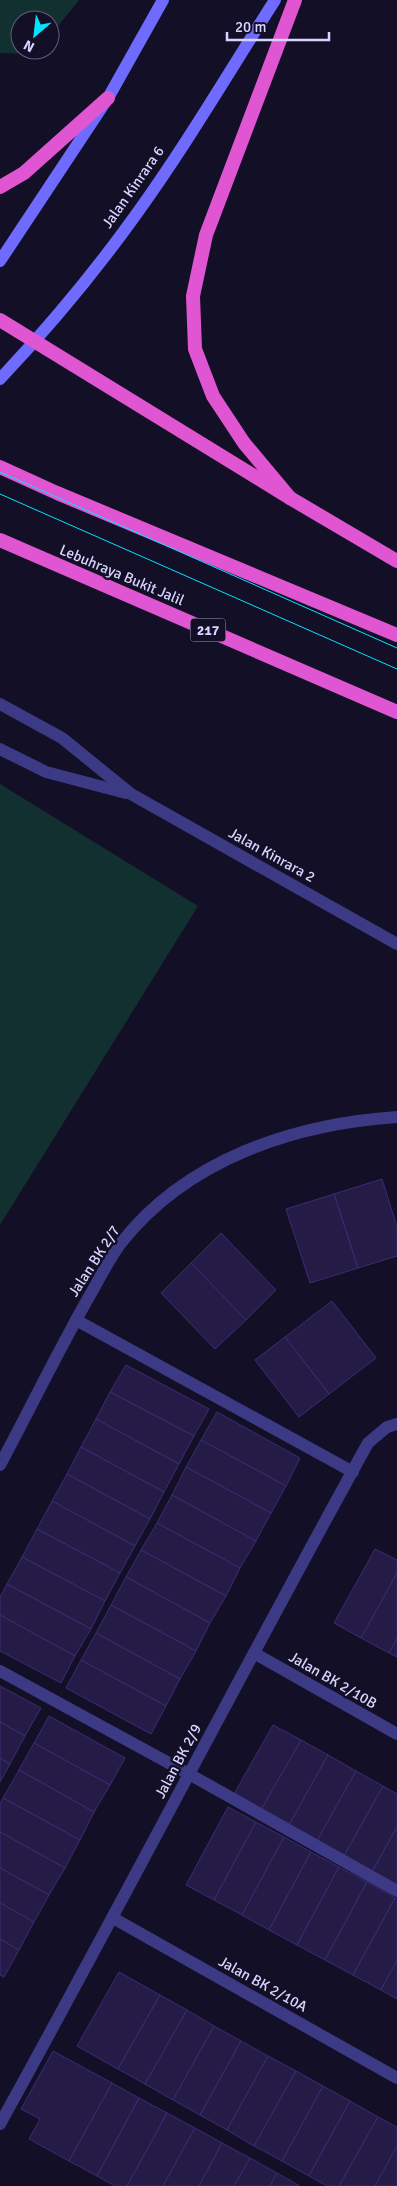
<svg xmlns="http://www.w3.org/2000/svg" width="397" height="2186" font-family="Signika,sans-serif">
<rect width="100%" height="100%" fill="#130f26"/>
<!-- green -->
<g fill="#12302f">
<path d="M 0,0 L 79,0 L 50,36 L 50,20 L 20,20 L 20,50 L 39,50 L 36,54 L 0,53 Z"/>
<path d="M 0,784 L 198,906 L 0,1225 Z"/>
</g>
<!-- building -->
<g fill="#241b47" stroke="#3b2d73">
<path d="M 382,1179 L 397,1227 L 397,1256 L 358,1268 L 334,1194 Z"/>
<path d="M 334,1194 L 358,1268 L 310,1283 L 286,1209 Z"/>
<path d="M 221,1233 L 276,1290 L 246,1320 L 191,1263 Z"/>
<path d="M 191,1263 L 246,1320 L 215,1349 L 161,1293 Z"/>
<path d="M 332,1301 L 376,1358 L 329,1394 L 285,1337 Z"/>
<path d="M 285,1337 L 329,1394 L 299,1417 L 255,1360 Z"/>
<path d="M 126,1365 L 209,1409 L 194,1436 L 110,1392 Z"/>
<path d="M 110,1392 L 194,1436 L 179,1464 L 96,1419 Z"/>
<path d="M 217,1412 L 300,1458 L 286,1486 L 201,1440 Z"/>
<path d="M 96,1419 L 179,1464 L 164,1492 L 81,1447 Z"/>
<path d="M 201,1440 L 286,1486 L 271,1513 L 186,1467 Z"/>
<path d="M 81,1447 L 164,1492 L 150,1519 L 67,1474 Z"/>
<path d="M 186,1467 L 271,1513 L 256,1541 L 172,1495 Z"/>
<path d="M 67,1474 L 150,1519 L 135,1546 L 52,1501 Z"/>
<path d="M 172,1495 L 256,1541 L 240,1568 L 157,1523 Z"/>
<path d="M 52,1501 L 135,1546 L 120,1573 L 37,1529 Z"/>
<path d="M 157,1523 L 240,1568 L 226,1596 L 141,1550 Z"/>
<path d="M 37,1529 L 120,1573 L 105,1601 L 22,1557 Z"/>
<path d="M 375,1549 L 397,1560 L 397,1573 L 361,1638 L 334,1623 Z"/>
<path d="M 141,1550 L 226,1596 L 210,1623 L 126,1577 Z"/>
<path d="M 22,1557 L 105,1601 L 91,1629 L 7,1584 Z"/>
<path d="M 397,1573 L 397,1638 L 389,1653 L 361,1638 Z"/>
<path d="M 126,1577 L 210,1623 L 196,1651 L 111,1605 Z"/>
<path d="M 7,1584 L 91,1629 L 75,1656 L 0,1615 L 0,1597 Z"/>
<path d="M 111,1605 L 196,1651 L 180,1679 L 96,1633 Z"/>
<path d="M 0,1615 L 75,1656 L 61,1683 L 0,1651 Z"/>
<path d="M 96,1633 L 180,1679 L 166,1706 L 81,1660 Z"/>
<path d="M 397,1638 L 397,1657 L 389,1653 Z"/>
<path d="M 81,1660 L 166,1706 L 151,1734 L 66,1688 Z"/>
<path d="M 0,1686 L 41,1708 L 25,1736 L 0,1722 Z"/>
<path d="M 49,1716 L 125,1758 L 110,1785 L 34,1743 Z"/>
<path d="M 0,1722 L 25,1736 L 10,1764 L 0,1758 Z"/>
<path d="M 273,1725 L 301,1740 L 261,1810 L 234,1794 Z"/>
<path d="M 301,1740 L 328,1755 L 289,1825 L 261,1810 Z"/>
<path d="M 34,1743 L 110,1785 L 94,1812 L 19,1770 Z"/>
<path d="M 328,1755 L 356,1771 L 317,1841 L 289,1825 Z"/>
<path d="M 0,1758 L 10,1764 L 0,1782 Z"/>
<path d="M 19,1770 L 94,1812 L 80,1840 L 3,1798 Z"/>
<path d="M 356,1771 L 383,1786 L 344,1856 L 317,1841 Z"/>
<path d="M 383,1786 L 397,1794 L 397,1827 L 372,1872 L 344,1856 Z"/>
<path d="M 3,1798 L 80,1840 L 65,1868 L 0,1832 L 0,1804 Z"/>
<path d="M 228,1807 L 256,1822 L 214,1900 L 186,1885 Z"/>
<path d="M 256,1822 L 284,1837 L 242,1915 L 214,1900 Z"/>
<path d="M 397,1827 L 397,1886 L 372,1872 Z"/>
<path d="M 0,1832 L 65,1868 L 49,1895 L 0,1868 Z"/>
<path d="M 284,1837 L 311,1852 L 269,1930 L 242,1915 Z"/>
<path d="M 311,1852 L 339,1867 L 297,1945 L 269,1930 Z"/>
<path d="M 339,1867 L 367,1882 L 325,1960 L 297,1945 Z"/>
<path d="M 0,1868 L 49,1895 L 34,1922 L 0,1903 Z"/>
<path d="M 367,1882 L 395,1898 L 353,1975 L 325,1960 Z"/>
<path d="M 395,1898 L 397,1899 L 397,1960 L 381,1990 L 353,1975 Z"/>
<path d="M 0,1903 L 34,1922 L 19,1950 L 0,1939 Z"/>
<path d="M 0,1939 L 19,1950 L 4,1977 L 0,1975 Z"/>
<path d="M 397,1960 L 397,1999 L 381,1990 Z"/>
<path d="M 119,1972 L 160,1995 L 118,2069 L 77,2046 Z"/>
<path d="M 160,1995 L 187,2010 L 145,2084 L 118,2069 Z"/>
<path d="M 187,2010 L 214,2026 L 173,2100 L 145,2084 Z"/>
<path d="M 214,2026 L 241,2041 L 200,2115 L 173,2100 Z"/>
<path d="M 241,2041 L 268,2056 L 227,2130 L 200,2115 Z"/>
<path d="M 53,2051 L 112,2083 L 69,2161 L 29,2139 L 40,2119 L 21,2109 Z"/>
<path d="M 268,2056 L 296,2071 L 254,2146 L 227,2130 Z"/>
<path d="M 296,2071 L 323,2086 L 282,2161 L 254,2146 Z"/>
<path d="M 112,2083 L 139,2098 L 97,2176 L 69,2161 Z"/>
<path d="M 323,2086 L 350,2101 L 309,2176 L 282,2161 Z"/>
<path d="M 139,2098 L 167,2113 L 127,2186 L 115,2186 L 97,2176 Z"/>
<path d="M 350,2101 L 378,2117 L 339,2186 L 327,2186 L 309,2176 Z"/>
<path d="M 167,2113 L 195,2128 L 163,2186 L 127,2186 Z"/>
<path d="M 378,2117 L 397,2127 L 397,2146 L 375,2186 L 339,2186 Z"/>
<path d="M 195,2128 L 222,2143 L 199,2186 L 163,2186 Z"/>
<path d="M 222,2143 L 250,2158 L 234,2186 L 199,2186 Z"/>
<path d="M 397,2146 L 397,2186 L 375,2186 Z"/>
<path d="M 250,2158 L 277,2173 L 270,2186 L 234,2186 Z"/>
<path d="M 277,2173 L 300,2186 L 270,2186 Z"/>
</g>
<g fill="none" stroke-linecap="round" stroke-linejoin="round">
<!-- service -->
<g stroke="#3d3a85" stroke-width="12">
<path d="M 76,1320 L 353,1472"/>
<path d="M 0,1671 L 189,1774 L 397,1891"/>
</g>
<!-- minor -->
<g stroke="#3d3a85" stroke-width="12">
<path d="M 0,1465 C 30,1409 58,1351 90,1295 C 100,1278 109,1259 121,1243 C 187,1159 294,1124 397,1117"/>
<path d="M 254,1653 L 397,1734"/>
<path d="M 113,1918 L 397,2078"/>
<path d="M 0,2124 C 125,1898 243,1669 368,1443 L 387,1427 L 397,1424"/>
</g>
<!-- tertiary -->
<g stroke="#3d3a85" stroke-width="12">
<path d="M 0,704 L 62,738 L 131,794 L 397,944"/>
<path d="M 0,749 L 46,772 L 126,793"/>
</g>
<!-- secondary -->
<g stroke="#6f6bff" stroke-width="12">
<path d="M 0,261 L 108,98 L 163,0"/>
<path d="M 0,379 C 48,328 94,273 135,216 C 185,147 229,72 275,0"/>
</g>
<!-- trunk -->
<g stroke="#e055d1" stroke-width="14">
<path d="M 0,187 L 24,173 L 108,98"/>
<path d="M 0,320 L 290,498 L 397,561"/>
<path d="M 0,467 L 57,493 L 397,635"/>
<path d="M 290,498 L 244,443 L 213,396 L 195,349 L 193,296 L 206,235 L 295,0"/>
<path d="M 0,540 L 397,712"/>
</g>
<!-- tram -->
<g stroke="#00e5ff" stroke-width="1">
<path d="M 0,472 L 397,648"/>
<path d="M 0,494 L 397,669"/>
</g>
</g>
<g text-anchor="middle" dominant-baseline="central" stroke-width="5" stroke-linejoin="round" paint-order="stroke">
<!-- shield labels -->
<rect fill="#130f26" stroke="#9e99be" stroke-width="1" x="190.5" y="618.5" width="35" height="23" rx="4"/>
<g font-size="14" font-weight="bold" fill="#d9d4ff">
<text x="208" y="630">217</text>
</g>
<!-- street labels -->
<g font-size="15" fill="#d9d4ff" stroke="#130f26">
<text transform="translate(133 187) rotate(-55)">Jalan Kinrara 6</text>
<text transform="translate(122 575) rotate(23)">Lebuhraya Bukit Jalil</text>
<text transform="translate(272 855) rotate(29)">Jalan Kinrara 2</text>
<text transform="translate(94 1261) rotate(-57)">Jalan BK 2/7</text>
<text transform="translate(333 1680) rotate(30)">Jalan BK 2/10B</text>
<text transform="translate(178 1761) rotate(-62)">Jalan BK 2/9</text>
<text transform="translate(263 1984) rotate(29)">Jalan BK 2/10A</text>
</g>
</g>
<!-- north arrow -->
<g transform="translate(35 35) rotate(208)"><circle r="24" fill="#130f26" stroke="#625e7d"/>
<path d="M0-4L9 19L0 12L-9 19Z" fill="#00e5ff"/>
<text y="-8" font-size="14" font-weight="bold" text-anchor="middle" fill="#d9d4ff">N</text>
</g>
<!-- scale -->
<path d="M227 32v8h102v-8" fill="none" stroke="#d9d4ff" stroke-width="2.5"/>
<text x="235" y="32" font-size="15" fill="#d9d4ff" stroke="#130f26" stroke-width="4" paint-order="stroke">20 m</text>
</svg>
